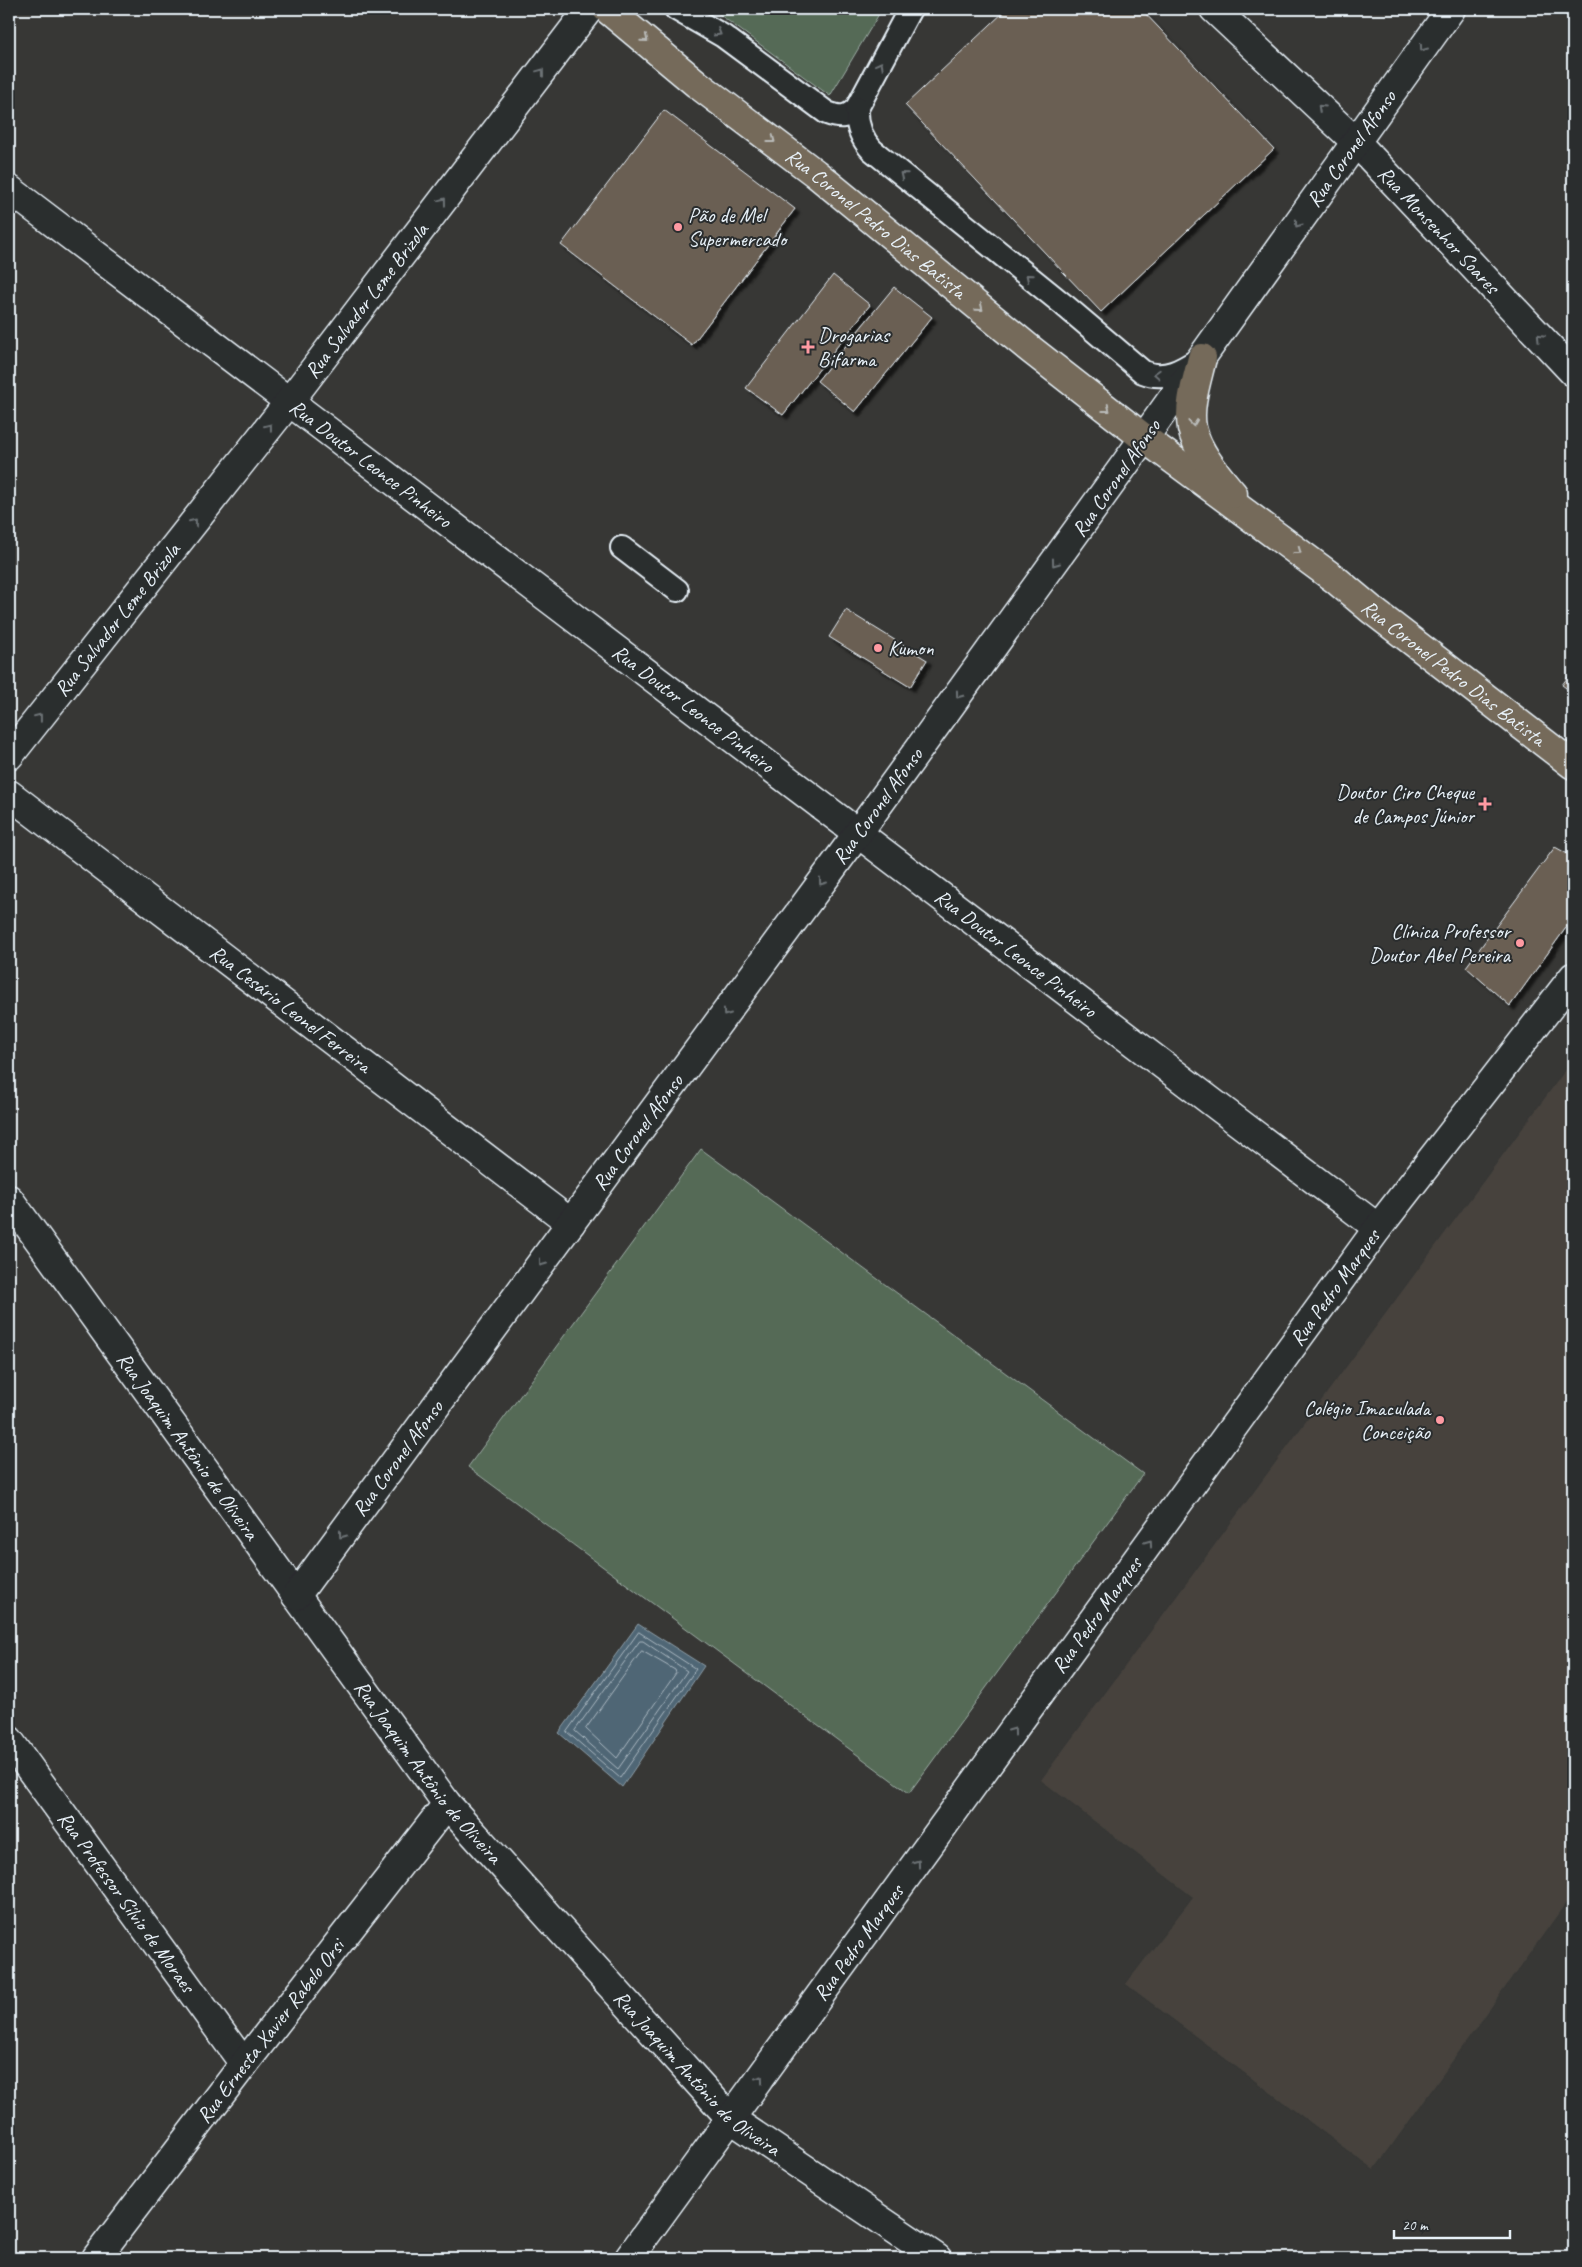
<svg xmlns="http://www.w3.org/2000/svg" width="1582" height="2267" font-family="Caveat,sans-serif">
<defs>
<filter id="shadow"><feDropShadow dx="4.5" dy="4.5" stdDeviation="1" flood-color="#0009"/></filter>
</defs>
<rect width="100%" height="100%" fill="#373735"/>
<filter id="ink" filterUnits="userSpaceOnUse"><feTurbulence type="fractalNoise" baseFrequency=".02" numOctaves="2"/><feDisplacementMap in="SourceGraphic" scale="10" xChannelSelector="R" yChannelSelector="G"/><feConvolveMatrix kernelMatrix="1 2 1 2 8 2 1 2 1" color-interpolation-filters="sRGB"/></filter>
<g filter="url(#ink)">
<!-- built -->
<path fill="#47433e" d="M 1573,1060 L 1573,1893 L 1374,2170 L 1126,1984 L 1193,1897 L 1041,1780 Z"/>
<!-- green -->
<g fill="#556b56" stroke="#9eaea7">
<path d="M 712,9 L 882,9 L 830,96 Z"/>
<path d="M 701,1149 L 1143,1474 L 909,1793 L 468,1467 Z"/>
</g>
<!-- water -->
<path fill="#506674" stroke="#8d9ea9" d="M 638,1624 L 704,1666 L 622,1787 L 559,1733 Z"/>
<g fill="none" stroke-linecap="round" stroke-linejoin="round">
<!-- shore -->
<g stroke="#abb9c3" stroke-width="1">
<path d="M 639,1632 L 696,1669 L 620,1778 L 567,1732 Z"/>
<path d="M 640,1641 L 643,1641 L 687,1671 L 618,1769 L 575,1731 Z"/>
<path d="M 642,1651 L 675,1670 L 676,1673 L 617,1758 L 586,1729 Z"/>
</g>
</g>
<!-- building -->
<g fill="#6b5f52" stroke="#e8f1f8" filter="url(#shadow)">
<path d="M 1007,9 L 1141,9 L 1274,149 L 1101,312 L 905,105 Z"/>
<path d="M 664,110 L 795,209 L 692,345 L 561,245 Z"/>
<path d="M 833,275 L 870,305 L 783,415 L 746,388 Z"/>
<path d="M 894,287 L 932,317 L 855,412 L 817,381 Z"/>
<path d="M 846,610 L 927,660 L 910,687 L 829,637 Z"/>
<path d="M 1573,670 L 1573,693 L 1562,685 Z"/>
<path d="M 1555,847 L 1573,857 L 1573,918 L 1510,1006 L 1466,967 Z"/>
</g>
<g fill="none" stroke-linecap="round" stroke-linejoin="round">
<!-- lane casing -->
<g stroke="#e8f1f8" stroke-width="26">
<g id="lane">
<path d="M 676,9 L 723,36 L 827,113 C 840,118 847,118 857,108 L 910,9"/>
<path d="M 857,108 C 856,125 861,138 872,150 L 1064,305 L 1143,372 C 1165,381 1182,370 1201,358"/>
<path d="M 622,548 L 677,590"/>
</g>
</g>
<!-- street casing -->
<g stroke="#e8f1f8" stroke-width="31">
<g id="street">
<path id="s1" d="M 1214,9 L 1356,142 L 1573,372"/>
<path id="s2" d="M 9,189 L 1378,1228"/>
<path id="s3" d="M 9,756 L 289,402 L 589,9"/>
<path id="s4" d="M 9,794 L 571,1223"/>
<path id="s5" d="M 9,1199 L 447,1804 L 731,2119 L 937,2258"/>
<path id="s6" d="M 296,1596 L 858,833 L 1144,438"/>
<path id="s7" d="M 9,1740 L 244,2064"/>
<path id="s8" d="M 96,2258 L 244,2064 L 447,1804"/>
<path id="s9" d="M 629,2258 L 1378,1228 L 1573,977"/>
</g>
</g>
<!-- secondary casing -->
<g stroke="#e8f1f8" stroke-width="31">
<g id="secondary">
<path id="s10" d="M 1144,438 L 1451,9"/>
</g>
</g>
<!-- primary casing -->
<g stroke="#e8f1f8" stroke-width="31">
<g id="primary">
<path id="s11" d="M 607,9 L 697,84 L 815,173 L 1030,349 L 1144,438 L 1336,580 L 1373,611 L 1573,765"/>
<path d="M 1202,358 C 1197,380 1188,405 1192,428 C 1197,452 1218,476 1233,494"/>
</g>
</g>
<!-- lane -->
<use href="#lane" stroke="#2a2d2e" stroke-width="22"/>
<!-- street -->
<use href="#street" stroke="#2a2d2e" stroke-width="28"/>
<!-- secondary -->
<use href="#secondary" stroke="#2a2d2e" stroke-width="28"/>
<!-- primary -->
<use href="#primary" stroke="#746a5a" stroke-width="28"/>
</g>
<!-- one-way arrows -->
<defs><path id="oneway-chevron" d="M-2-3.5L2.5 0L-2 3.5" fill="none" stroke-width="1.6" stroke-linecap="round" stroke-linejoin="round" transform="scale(1.25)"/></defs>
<g stroke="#6c7275">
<use href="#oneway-chevron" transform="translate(718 33) rotate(31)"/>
<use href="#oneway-chevron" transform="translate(1423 48) rotate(125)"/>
<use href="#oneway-chevron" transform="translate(880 65) rotate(-62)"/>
<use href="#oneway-chevron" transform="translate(541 72) rotate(-53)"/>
<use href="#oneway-chevron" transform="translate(1321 108) rotate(-137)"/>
<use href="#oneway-chevron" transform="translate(903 175) rotate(-141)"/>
<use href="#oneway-chevron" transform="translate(443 201) rotate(-53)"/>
<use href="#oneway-chevron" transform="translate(1298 224) rotate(125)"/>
<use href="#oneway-chevron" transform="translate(1029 277) rotate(-141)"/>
<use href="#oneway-chevron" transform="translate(1540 337) rotate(-133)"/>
<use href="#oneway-chevron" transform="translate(1157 374) rotate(-177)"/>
<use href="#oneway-chevron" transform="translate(269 427) rotate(-52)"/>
<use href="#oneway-chevron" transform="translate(194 522) rotate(-52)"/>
<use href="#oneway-chevron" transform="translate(1055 563) rotate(126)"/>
<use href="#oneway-chevron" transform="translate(959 695) rotate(126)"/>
<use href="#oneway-chevron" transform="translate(39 717) rotate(-52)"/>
<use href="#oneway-chevron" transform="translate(822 882) rotate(126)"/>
<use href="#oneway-chevron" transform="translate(726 1013) rotate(126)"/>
<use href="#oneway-chevron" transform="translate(542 1263) rotate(126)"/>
<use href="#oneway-chevron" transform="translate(342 1535) rotate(126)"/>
<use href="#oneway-chevron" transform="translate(1149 1543) rotate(-54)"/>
<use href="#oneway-chevron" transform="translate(1013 1731) rotate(-54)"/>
<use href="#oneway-chevron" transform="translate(917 1863) rotate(-54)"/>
<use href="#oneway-chevron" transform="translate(760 2079) rotate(-54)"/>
</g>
<g stroke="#babbb9">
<use href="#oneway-chevron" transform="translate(645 39) rotate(39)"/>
<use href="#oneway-chevron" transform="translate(772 140) rotate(37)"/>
<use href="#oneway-chevron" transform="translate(980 308) rotate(39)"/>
<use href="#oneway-chevron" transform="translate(1107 409) rotate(38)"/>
<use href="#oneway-chevron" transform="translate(1193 423) rotate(84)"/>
<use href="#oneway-chevron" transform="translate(1298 551) rotate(36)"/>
</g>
</g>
<!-- markers -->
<g fill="#ff9aa2" stroke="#2a2d2e" stroke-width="2">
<circle cx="678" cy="227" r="5"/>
<path d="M805.5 339.5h5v5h5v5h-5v5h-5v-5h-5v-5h5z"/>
<circle cx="878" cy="648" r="5"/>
<path d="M1482.5 796.5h5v5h5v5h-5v5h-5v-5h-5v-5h5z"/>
<circle cx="1520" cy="943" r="5"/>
<circle cx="1440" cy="1420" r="5"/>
</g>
<g text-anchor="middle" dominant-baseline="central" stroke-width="4" stroke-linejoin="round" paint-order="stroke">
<!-- street labels -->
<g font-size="21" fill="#e8f1f8" stroke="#2a2d2e">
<text stroke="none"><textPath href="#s10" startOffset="356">Rua Coronel Afonso</textPath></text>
<text stroke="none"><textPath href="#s11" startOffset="344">Rua Coronel Pedro Dias Batista</textPath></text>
<text stroke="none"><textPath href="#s1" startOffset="315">Rua Monsenhor Soares</textPath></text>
<text stroke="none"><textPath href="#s3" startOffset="579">Rua Salvador Leme Brizola</textPath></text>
<text stroke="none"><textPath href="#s2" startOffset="454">Rua Doutor Leonce Pinheiro</textPath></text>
<text transform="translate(1116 478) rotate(-55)">Rua Coronel Afonso</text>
<text stroke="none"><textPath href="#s3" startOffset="174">Rua Salvador Leme Brizola</textPath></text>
<text stroke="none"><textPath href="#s11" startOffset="1076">Rua Coronel Pedro Dias Batista</textPath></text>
<text stroke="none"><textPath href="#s2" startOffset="859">Rua Doutor Leonce Pinheiro</textPath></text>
<text stroke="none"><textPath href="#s6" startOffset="981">Rua Coronel Afonso</textPath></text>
<text stroke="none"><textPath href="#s2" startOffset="1264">Rua Doutor Leonce Pinheiro</textPath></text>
<text stroke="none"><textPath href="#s4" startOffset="354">Rua Cesário Leonel Ferreira</textPath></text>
<text stroke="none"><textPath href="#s6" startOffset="576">Rua Coronel Afonso</textPath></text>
<text stroke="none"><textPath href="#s9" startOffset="1200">Rua Pedro Marques</textPath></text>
<text stroke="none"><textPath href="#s5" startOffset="305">Rua Joaquim Antônio de Oliveira</textPath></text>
<text stroke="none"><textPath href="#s6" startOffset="171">Rua Coronel Afonso</textPath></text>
<text stroke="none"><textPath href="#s9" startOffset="795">Rua Pedro Marques</textPath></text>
<text stroke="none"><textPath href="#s5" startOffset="710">Rua Joaquim Antônio de Oliveira</textPath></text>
<text stroke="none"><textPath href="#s7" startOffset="200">Rua Professor Sílvio de Moraes</textPath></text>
<text stroke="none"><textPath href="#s9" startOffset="390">Rua Pedro Marques</textPath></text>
<text stroke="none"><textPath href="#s8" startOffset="286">Rua Ernesta Xavier Rabelo Orsi</textPath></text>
<text stroke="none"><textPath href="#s5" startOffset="1115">Rua Joaquim Antônio de Oliveira</textPath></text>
</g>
<!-- poi labels -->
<g font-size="21" fill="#e8f1f8" stroke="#2a2d2e" text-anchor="start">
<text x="688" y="215">Pão de Mel<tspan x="688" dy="24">Supermercado</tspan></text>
<text x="818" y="335">Drogarias<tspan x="818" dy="24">Bifarma</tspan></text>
<text x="888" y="648">Kumon</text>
<text x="1474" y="792" text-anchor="end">Doutor Ciro Cheque<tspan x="1474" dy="24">de Campos Júnior</tspan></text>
<text x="1510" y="931" text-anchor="end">Clínica Professor<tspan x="1510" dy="24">Doutor Abel Pereira</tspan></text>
<text x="1430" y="1408" text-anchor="end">Colégio Imaculada<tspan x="1430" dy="24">Conceição</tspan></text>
</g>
</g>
<!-- margin -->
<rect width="1582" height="2267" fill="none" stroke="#2a2d2e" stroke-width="30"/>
<rect x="15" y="15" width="1552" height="2237" fill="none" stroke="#e8f1f8" stroke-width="2" filter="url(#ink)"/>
<!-- scale -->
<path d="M1394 2230v8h116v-8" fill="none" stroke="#e8f1f8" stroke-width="2.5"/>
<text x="1402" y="2230" font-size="15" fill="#e8f1f8" stroke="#2a2d2e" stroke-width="4" paint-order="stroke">20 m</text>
</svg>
